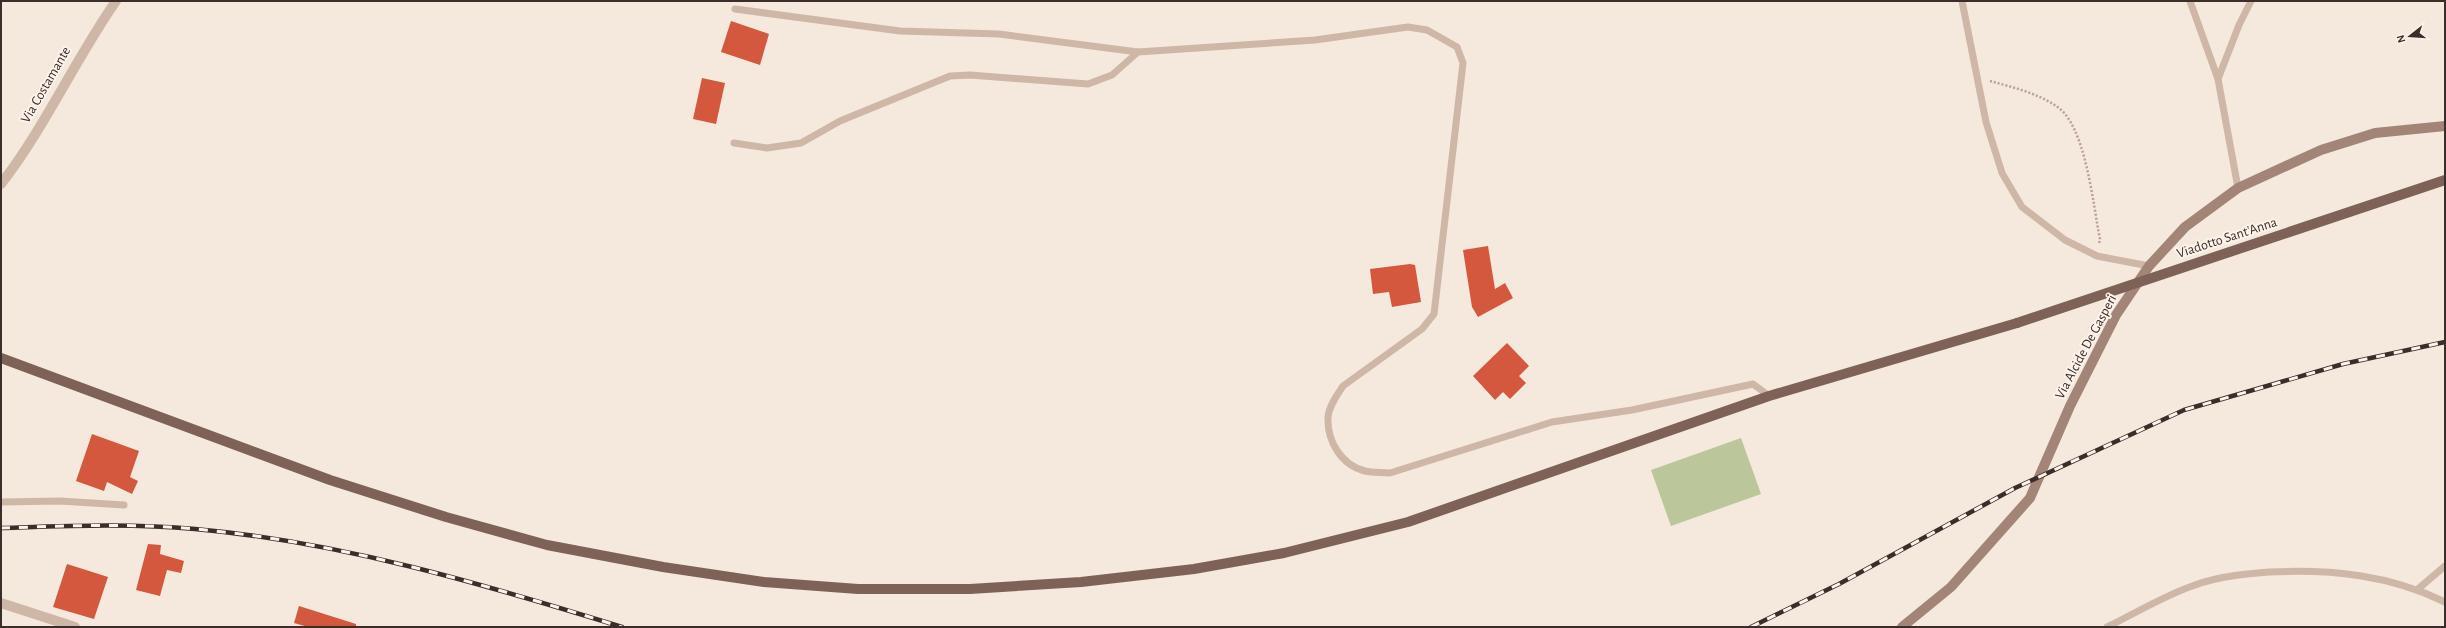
<svg xmlns="http://www.w3.org/2000/svg" width="2446" height="628" font-family="'Alegreya Sans',sans-serif">
<rect width="100%" height="100%" fill="#f5e8dd"/>
<!-- grass -->
<path fill="#bbc69b" d="M 1741,438 L 1761,494 L 1671,526 L 1651,470 Z"/>
<!-- building -->
<g fill="#d3583e">
<path d="M 731,21 L 769,34 L 760,65 L 721,52 Z"/>
<path d="M 702,78 L 725,83 L 716,124 L 693,119 Z"/>
<path d="M 1488,246 L 1495,289 L 1505,283 L 1513,298 L 1478,317 L 1472,307 L 1463,250 Z"/>
<path d="M 1410,264 L 1415,265 L 1421,302 L 1392,307 L 1389,292 L 1373,294 L 1370,269 Z"/>
<path d="M 1507,343 L 1529,366 L 1519,376 L 1526,383 L 1510,399 L 1503,392 L 1495,400 L 1473,376 Z"/>
<path d="M 92,434 L 139,451 L 130,477 L 138,481 L 132,494 L 107,482 L 104,491 L 76,481 Z"/>
<path d="M 148,544 L 161,545 L 160,554 L 184,561 L 181,573 L 167,570 L 160,596 L 136,590 Z"/>
<path d="M 67,564 L 108,577 L 94,619 L 53,607 Z"/>
<path d="M 299,606 L 356,624 L 356,627 L 308,627 L 294,623 Z"/>
</g>
<g fill="none" stroke-linecap="round" stroke-linejoin="round">
<!-- path -->
<path stroke="#bba191" stroke-width="2.5" stroke-dasharray="2 2" stroke-linecap="butt" d="M 1990,81 C 2012,87 2037,93 2056,106 C 2086,124 2093,206 2100,239 L 2099,244"/>
<!-- service -->
<g stroke="#cfb7a7" stroke-width="7">
<path d="M 1962,1 L 1986,122 L 2002,173 L 2022,207 L 2065,240 L 2097,256 L 2149,266"/>
<path d="M 2190,1 L 2218,79"/>
<path d="M 735,9 L 900,31 L 999,34 L 1138,52 L 1315,40 L 1408,27 L 1427,30 L 1457,47 L 1463,63 L 1434,314 L 1422,329 L 1343,386 C 1337,395 1329,406 1328,417 C 1327,441 1341,465 1365,471 C 1373,473 1382,472 1390,473 L 1552,422 L 1632,410 L 1753,384 L 1769,396"/>
<path d="M 734,143 L 767,148 L 801,143 L 840,121 L 950,76 L 970,75 L 1088,84 L 1112,75 L 1138,52"/>
<path d="M 2238,188 L 2218,79 L 2239,25 L 2251,1"/>
<path d="M 1,502 L 60,501 L 124,505"/>
<path d="M 2418,589 L 2445,566"/>
<path d="M 2107,627 C 2136,613 2165,595 2195,585 C 2219,576 2245,574 2270,572 C 2331,569 2390,575 2445,602"/>
</g>
<!-- minor -->
<g stroke="#cfb7a7" stroke-width="10">
<path d="M 1,184 C 45,127 75,60 116,1"/>
<path d="M 1,603 L 75,627"/>
</g>
<!-- secondary -->
<path stroke="#a38578" stroke-width="10" d="M 1902,627 L 1951,587 L 2030,498 L 2070,406 L 2116,315 L 2149,266 L 2185,227 L 2238,188 L 2321,150 L 2375,133 L 2445,126"/>
<!-- primary -->
<path stroke="#7e6258" stroke-width="10" d="M 1,358 L 330,480 L 446,517 L 547,545 L 663,567 L 764,582 L 858,589 L 970,589 L 1081,582 L 1194,569 L 1284,553 L 1408,522 L 1769,396 L 2017,323"/>
<!-- rail casing -->
<g stroke="#3b2d29" stroke-width="4.5">
<g id="rail">
<path d="M 1,528 C 65,526 131,523 195,529 C 341,542 483,584 622,627"/>
<path d="M 1751,627 L 1839,584 L 2015,488 L 2184,410 L 2343,364 L 2445,342"/>
</g>
</g>
<!-- rail -->
<use href="#rail" stroke="#fcf3eb" stroke-width="3" stroke-dasharray="9" stroke-linecap="butt"/>
<!-- primary-bridge -->
<path stroke="#7e6258" stroke-width="10" d="M 2017,323 L 2445,180"/>
</g>
<g text-anchor="middle" dominant-baseline="central" stroke-width="4" stroke-linejoin="round" paint-order="stroke">
<!-- street labels -->
<g font-size="14" fill="#3b2d29" stroke="#fcf3eb">
<text transform="translate(46 85) rotate(-60)">Via Costamante</text>
<text transform="translate(2227 238) rotate(-18)">Viadotto Sant'Anna</text>
<text transform="translate(2086 347) rotate(-62)">Via Alcide De Gasperi</text>
</g>
</g>
<!-- border -->
<rect width="2446" height="628" fill="none" stroke="#3b2d29" stroke-width="4"/>
<!-- north arrow -->
<g transform="translate(2410 36) rotate(253)" stroke="#fcf3eb" stroke-width="3" paint-order="stroke">
<path d="M0-3L7 15L0 10L-7 15Z" fill="#3b2d29"/>
<text y="-6" font-size="11" font-weight="bold" text-anchor="middle" fill="#3b2d29">N</text>
</g>
</svg>
